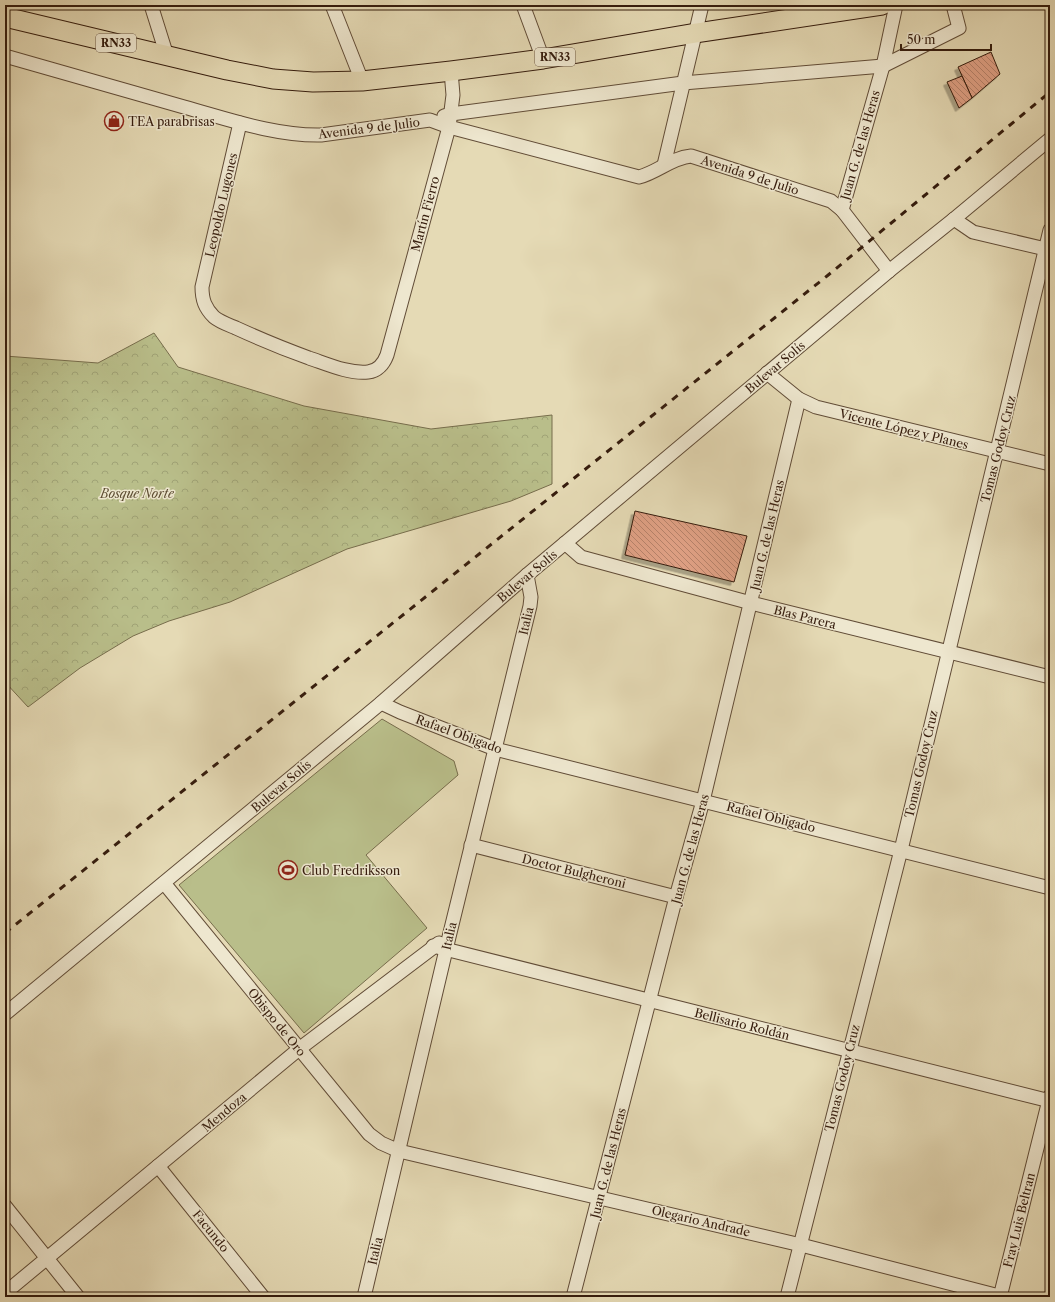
<svg xmlns="http://www.w3.org/2000/svg" width="1055" height="1302" font-family="'Libre Caslon Text',serif">
<defs>
<pattern id="forest-crowns" width="20" height="18" patternUnits="userSpaceOnUse"><rect width="20" height="18" fill="#b9be8a"/><path d="M2 6a3 3 0 1 1 6 0M12 15a3 3 0 1 1 6 0" fill="none" stroke="#a0a376"/></pattern>
<pattern id="building-back-hatch" width="6" height="6" patternUnits="userSpaceOnUse"><rect width="6" height="6" fill="#dfa084"/><path d="M-1 5l2 2M0 0l6 6M5-1l2 2" fill="none" stroke="#b6826a"/></pattern>
<filter id="shadow"><feDropShadow dx="-3.5" dy="3.5" stdDeviation="0" flood-color="#0004"/></filter>
</defs>
<rect width="100%" height="100%" fill="#e5dab5"/>
<filter id="stains"><feTurbulence type="fractalNoise" baseFrequency=".005" numOctaves="4"/><feColorMatrix values="0 0 0 0 .2 0 0 0 0 .09 0 0 0 0 .02 0 0 0 .5 -.17"/></filter>
<radialGradient id="worn" r=".72"><stop offset=".6" stop-color="#630" stop-opacity="0"/><stop offset="1" stop-color="#630" stop-opacity=".3"/></radialGradient>
<!-- forest -->
<path fill="url(#forest-crowns)" stroke="#776d4c" d="M 154,333 L 178,367 L 304,406 L 431,429 L 552,415 L 552,484 L 511,501 L 347,549 L 230,602 L 169,621 L 133,636 L 80,668 L 28,707 L 5,682 L 5,356 L 98,363 Z"/>
<!-- pitch -->
<path fill="#b9be8a" stroke="#776d4c" d="M 382,719 L 454,761 L 458,775 L 366,855 L 427,928 L 304,1033 L 179,885 Z"/>
<!-- building -->
<g fill="url(#building-back-hatch)" stroke="#351c0d" filter="url(#shadow)">
<path d="M 991,52 L 1000,74 L 972,98 L 958,67 Z"/>
<path d="M 962,76 L 972,98 L 959,108 L 947,82 Z"/>
<path d="M 635,511 L 747,536 L 734,582 L 625,555 Z"/>
</g>
<g fill="none" stroke-linecap="round" stroke-linejoin="round">
<!-- minor casing -->
<g stroke="#614c37" stroke-width="15">
<g id="minor">
<path d="M 151,5 L 167,56"/>
<path d="M 332,5 L 362,81"/>
<path d="M 523,5 L 543,59"/>
<path d="M 5,56 C 65,73 124,90 184,107 C 228,119 275,136 321,135 L 430,120 L 449,127 L 639,177 C 658,172 671,158 691,156 L 831,201 L 842,210 L 889,271"/>
<path d="M 444,116 L 451,114 L 683,83 L 883,66 L 959,28 L 953,5"/>
<path d="M 240,123 L 202,287 C 202,300 205,308 214,317 C 220,322 229,325 236,328 C 260,339 284,349 309,358 C 327,364 349,374 368,372 C 378,371 384,363 387,355 L 449,127 L 453,95 L 451,71"/>
<path d="M 664,165 L 702,5"/>
<path d="M 842,210 L 883,66 L 896,5"/>
<path d="M 954,219 L 973,232 L 1050,250"/>
<path d="M 767,373 L 799,399 L 816,407 L 1050,464"/>
<path d="M 565,543 L 581,557 L 751,603 L 1050,677"/>
<path d="M 381,703 L 400,712 L 495,749 L 1050,888"/>
<path d="M 471,845 L 676,897"/>
<path d="M 164,883 L 369,1134 L 381,1143 L 399,1151 L 801,1245 L 1003,1297"/>
<path d="M 433,946 L 1050,1101"/>
<path d="M 5,1014 L 381,703 L 527,575 L 889,271 L 954,219 L 1050,139"/>
<path d="M 158,1166 L 263,1297"/>
<path d="M 5,1206 L 78,1297"/>
<path d="M 5,1293 L 299,1049 L 439,943"/>
<path d="M 364,1297 L 449,937 L 530,606 L 531,597 L 527,575"/>
<path d="M 573,1297 L 676,897 L 703,801 L 799,399"/>
<path d="M 787,1297 L 901,850 L 1050,230"/>
<path d="M 1000,1297 L 1050,1096"/>
</g>
</g>
<!-- highway casing -->
<g stroke="#351c0d" stroke-width="21">
<path id="highway" d="M 5,17 L 227,70 L 273,79 L 313,82 L 362,81 L 451,71 L 543,59 L 696,33 L 882,5"/>
</g>
<!-- minor -->
<use href="#minor" stroke="#eee7cf" stroke-width="13"/>
<!-- highway -->
<use href="#highway" stroke="#e5dab5" stroke-width="19"/>
<!-- rail -->
<path stroke="#351c0d" stroke-width="3" stroke-dasharray="7 7" stroke-linecap="butt" d="M 5,933 L 827,276 L 1050,92"/>
</g>
<!-- icons -->
<defs>
<g id="shop-ring" transform="scale(1)"><circle r="9.5" fill="#eee7cf" stroke="#8f2418" stroke-width="1.5"/><path d="M-5-2.5h2.3a2.7 3.5 0 0 1 5.4 0H5L5.5 6h-11ZM-1.5-2.5h3a1.5 2.3 0 0 0-3 0Z" fill="#8f2418"/></g>
<g id="stadium-ring" transform="scale(1)"><circle r="9.5" fill="#eee7cf" stroke="#8f2418" stroke-width="1.5"/><path d="M0-5a6.5 5 0 1 0 0 10a6.5 5 0 1 0 0-10ZM-3.5-1.8h7v3.6h-7Z" fill="#8f2418"/></g>
</defs>
<g fill-rule="evenodd">
<use href="#shop-ring" x="114" y="121"/>
<use href="#stadium-ring" x="288" y="870"/>
</g>
<g text-anchor="middle" dominant-baseline="central" stroke-width="3" stroke-linejoin="round" paint-order="stroke">
<!-- shield labels -->
<g fill="#eee7cf" stroke="#6c5947" stroke-width="1">
<rect x="96" y="34" width="40" height="18" rx="3"/>
<rect x="535" y="48" width="40" height="18" rx="3"/>
</g>
<g font-size="11" font-weight="bold" fill="#351c0d">
<text x="116" y="43">RN33</text>
<text x="555" y="57">RN33</text>
</g>
<!-- poi labels -->
<g font-size="12" fill="#351c0d" stroke="#eee7cf" text-anchor="start">
<text x="128" y="121">TEA parabrisas</text>
<text x="302" y="870">Club Fredriksson</text>
</g>
<!-- street labels -->
<g font-size="12" fill="#351c0d" stroke="#eee7cf">
<text transform="translate(369 128) rotate(-7)">Avenida 9 de Julio</text>
<text transform="translate(860 145) rotate(-74)">Juan G. de las Heras</text>
<text transform="translate(750 175) rotate(18)">Avenida 9 de Julio</text>
<text transform="translate(221 205) rotate(-77)">Leopoldo Lugones</text>
<text transform="translate(425 214) rotate(-75)">Martín Fierro</text>
<text transform="translate(775 367) rotate(-40)">Bulevar Solís</text>
<text transform="translate(904 429) rotate(14)">Vicente López y Planes</text>
<text transform="translate(998 449) rotate(-76)">Tomas Godoy Cruz</text>
<text transform="translate(767 535) rotate(-77)">Juan G. de las Heras</text>
<text transform="translate(527 576) rotate(-40)">Bulevar Solís</text>
<text transform="translate(805 617) rotate(14)">Blas Parera</text>
<text transform="translate(526 621) rotate(-77)">Italia</text>
<text transform="translate(459 734) rotate(20)">Rafael Obligado</text>
<text transform="translate(921 764) rotate(-77)">Tomas Godoy Cruz</text>
<text transform="translate(281 786) rotate(-40)">Bulevar Solís</text>
<text transform="translate(771 817) rotate(14)">Rafael Obligado</text>
<text transform="translate(690 849) rotate(-75)">Juan G. de las Heras</text>
<text transform="translate(574 871) rotate(14)">Doctor Bulgheroni</text>
<text transform="translate(449 936) rotate(-77)">Italia</text>
<text transform="translate(277 1022) rotate(51)">Obispo de Oro</text>
<text transform="translate(742 1024) rotate(14)">Bellisario Roldán</text>
<text transform="translate(842 1078) rotate(-76)">Tomas Godoy Cruz</text>
<text transform="translate(224 1112) rotate(-40)">Mendoza</text>
<text transform="translate(608 1163) rotate(-76)">Juan G. de las Heras</text>
<text transform="translate(1019 1220) rotate(-76)">Fray Luis Beltran</text>
<text transform="translate(701 1221) rotate(13)">Olegario Andrade</text>
<text transform="translate(211 1231) rotate(51)">Facundo</text>
<text transform="translate(375 1251) rotate(-77)">Italia</text>
</g>
<!-- park labels -->
<g font-size="12" font-style="italic" fill="#5d4d32" stroke="#eee7cf">
<text x="137" y="493">Bosque Norte</text>
</g>
</g>
<!-- margin -->
<rect width="1055" height="1302" fill="none" stroke="#e5dab5" stroke-width="20"/>
<rect x="6" y="6" width="1043" height="1290" fill="none" stroke="#351c0d" stroke-width="2"/>
<rect x="10" y="10" width="1035" height="1282" fill="none" stroke="#351c0d"/>
<!-- scale -->
<path d="M901 44v6h90v-6" fill="none" stroke="#351c0d" stroke-width="2"/>
<text x="907" y="44" font-size="12" fill="#351c0d" stroke="#eee7cf" stroke-width="3" paint-order="stroke">50 m</text>
<rect width="100%" height="100%" filter="url(#stains)"/>
<rect width="100%" height="100%" fill="url(#worn)"/>
</svg>
